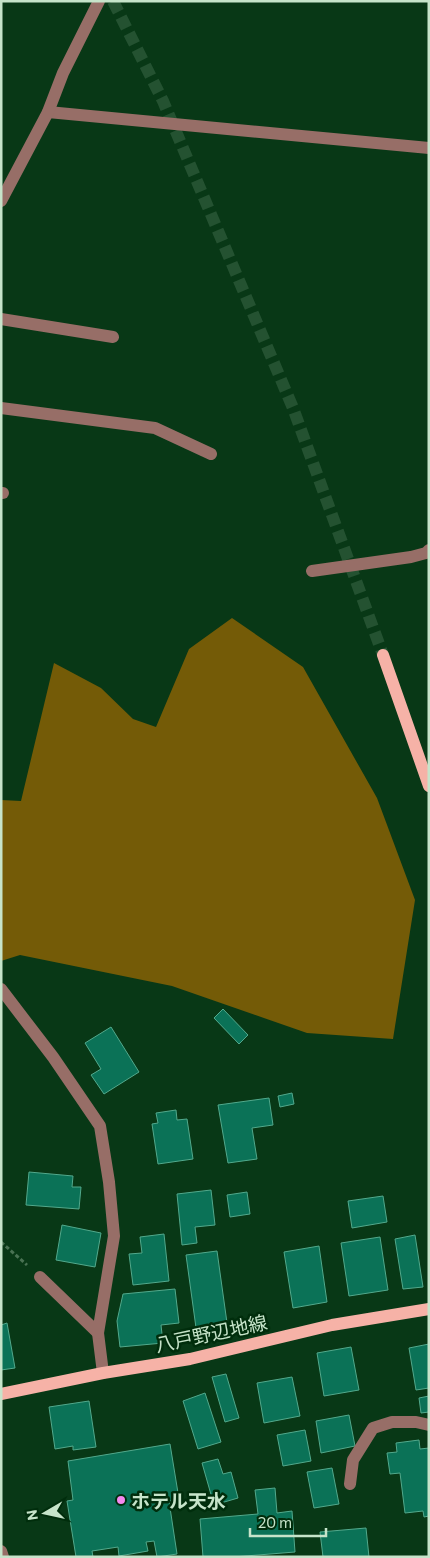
<svg xmlns="http://www.w3.org/2000/svg" width="430" height="1558" font-family="Commissioner,'Noto Sans JP',sans-serif">
<rect width="100%" height="100%" fill="#083816"/>
<!-- forest -->
<path fill="#745b07" d="M 232,618 L 303,667 L 377,798 L 415,900 L 393,1039 L 307,1033 L 172,986 L 20,955 L 1,961 L 1,800 L 21,801 L 54,663 L 101,688 L 133,719 L 156,727 L 189,649 Z"/>
<!-- building -->
<g fill="#0b7257" stroke="#52a98c">
<path d="M 223,1009 L 248,1035 L 239,1044 L 214,1018 Z"/>
<path d="M 111,1027 L 139,1072 L 104,1094 L 91,1075 L 101,1069 L 85,1043 Z"/>
<path d="M 292,1093 L 294,1104 L 280,1107 L 278,1096 Z"/>
<path d="M 269,1098 L 273,1125 L 252,1128 L 257,1159 L 228,1163 L 218,1105 Z"/>
<path d="M 176,1110 L 177,1120 L 187,1119 L 193,1159 L 158,1164 L 152,1124 L 158,1123 L 156,1113 Z"/>
<path d="M 29,1172 L 73,1176 L 72,1187 L 81,1187 L 79,1209 L 26,1205 Z"/>
<path d="M 211,1190 L 215,1225 L 195,1227 L 197,1243 L 182,1245 L 177,1194 Z"/>
<path d="M 247,1192 L 250,1214 L 230,1217 L 227,1195 Z"/>
<path d="M 383,1196 L 387,1222 L 352,1228 L 348,1201 Z"/>
<path d="M 62,1225 L 101,1233 L 95,1267 L 56,1260 Z"/>
<path d="M 164,1234 L 169,1281 L 133,1285 L 129,1254 L 142,1253 L 140,1237 Z"/>
<path d="M 415,1235 L 423,1287 L 403,1289 L 395,1239 Z"/>
<path d="M 380,1237 L 388,1290 L 349,1296 L 341,1243 Z"/>
<path d="M 319,1246 L 327,1302 L 293,1308 L 284,1252 Z"/>
<path d="M 217,1251 L 228,1330 L 197,1335 L 186,1255 Z"/>
<path d="M 175,1289 L 179,1323 L 161,1325 L 163,1343 L 120,1347 L 117,1321 L 123,1294 Z"/>
<path d="M 7,1323 L 15,1368 L 1,1370 L 1,1325 Z"/>
<path d="M 429,1344 L 429,1388 L 416,1390 L 409,1348 Z"/>
<path d="M 351,1347 L 359,1390 L 324,1396 L 317,1353 Z"/>
<path d="M 226,1374 L 239,1418 L 225,1422 L 212,1377 Z"/>
<path d="M 292,1377 L 300,1416 L 264,1423 L 257,1383 Z"/>
<path d="M 205,1393 L 221,1442 L 198,1449 L 183,1401 Z"/>
<path d="M 429,1396 L 429,1412 L 421,1413 L 419,1398 Z"/>
<path d="M 89,1401 L 96,1447 L 73,1450 L 73,1446 L 55,1449 L 49,1407 Z"/>
<path d="M 349,1415 L 355,1446 L 321,1453 L 316,1421 Z"/>
<path d="M 305,1430 L 311,1461 L 283,1466 L 277,1435 Z"/>
<path d="M 419,1440 L 420,1449 L 429,1448 L 429,1516 L 424,1517 L 423,1511 L 405,1513 L 400,1473 L 390,1474 L 387,1453 L 397,1452 L 396,1443 Z"/>
<path d="M 170,1444 L 179,1499 L 169,1501 L 177,1554 L 157,1557 L 154,1541 L 146,1542 L 148,1551 L 119,1556 L 118,1547 L 92,1551 L 93,1557 L 76,1557 L 67,1501 L 73,1500 L 68,1461 Z"/>
<path d="M 218,1459 L 223,1474 L 231,1472 L 238,1498 L 214,1505 L 202,1463 Z"/>
<path d="M 332,1468 L 339,1504 L 314,1508 L 307,1472 Z"/>
<path d="M 275,1488 L 277,1513 L 292,1511 L 295,1552 L 233,1557 L 203,1557 L 200,1519 L 258,1514 L 255,1490 Z"/>
<path d="M 366,1528 L 369,1557 L 323,1557 L 320,1532 Z"/>
</g>
<g fill="none" stroke-linecap="round" stroke-linejoin="round">
<!-- major-tunnel -->
<path stroke="#245231" stroke-width="12" stroke-dasharray="12 6" stroke-linecap="butt" d="M 113,1 L 163,101 L 293,408 L 383,655"/>
<!-- path -->
<path stroke="#497253" stroke-width="3" stroke-dasharray="4 2.5" stroke-linecap="butt" d="M 1,1242 L 27,1265"/>
<!-- minor -->
<g stroke="#976e67" stroke-width="12">
<path d="M 48,112 L 429,148"/>
<path d="M 1,201 L 48,112 L 63,73 L 99,1"/>
<path d="M 1,319 L 113,337"/>
<path d="M 1,408 L 155,428 L 211,454"/>
<path d="M 1,493 L 3,493"/>
<path d="M 312,571 L 411,557 L 426,553 L 429,550"/>
<path d="M 1,989 L 53,1057 L 100,1126 L 109,1182 L 114,1236 L 98,1333 L 103,1373"/>
<path d="M 40,1277 L 98,1333"/>
<path d="M 350,1484 L 353,1460 L 373,1428 L 392,1422 L 416,1422 L 429,1425"/>
<path d="M 1,1551 L 3,1557"/>
</g>
<!-- major -->
<g stroke="#f6b2a7" stroke-width="12">
<path d="M 383,655 L 429,786"/>
<path d="M 1,1394 L 103,1373 L 190,1359 L 332,1325 L 429,1309"/>
</g>
</g>
<!-- markers -->
<circle fill="#f489ef" stroke="#002d0c" stroke-width="2" cx="121" cy="1500" r="5"/>
<g text-anchor="middle" dominant-baseline="central" stroke-width="5" stroke-linejoin="round" paint-order="stroke">
<!-- street labels -->
<g font-size="19" fill="#c6e4ca" stroke="#002d0c">
<text transform="translate(211 1333) rotate(-12)">八戸野辺地線</text>
</g>
<!-- poi labels -->
<g font-size="19" font-weight="bold" fill="#c6e4ca" stroke="#002d0c" text-anchor="start">
<text x="131" y="1500">ホテル天水</text>
</g>
</g>
<!-- border -->
<rect width="430" height="1558" fill="none" stroke="#c6e4ca" stroke-width="5"/>
<!-- north arrow -->
<g transform="translate(45 1513) rotate(261)" stroke="#002d0c" stroke-width="4" paint-order="stroke">
<path d="M0-4L9 19L0 12L-9 19Z" fill="#c6e4ca"/>
<text y="-8" font-size="14" font-weight="bold" text-anchor="middle" fill="#c6e4ca">N</text>
</g>
<!-- scale -->
<path d="M250 1528v8h76v-8" fill="none" stroke="#c6e4ca" stroke-width="2.5"/>
<text x="258" y="1528" font-size="15" fill="#c6e4ca" stroke="#002d0c" stroke-width="4" paint-order="stroke">20 m</text>
</svg>
